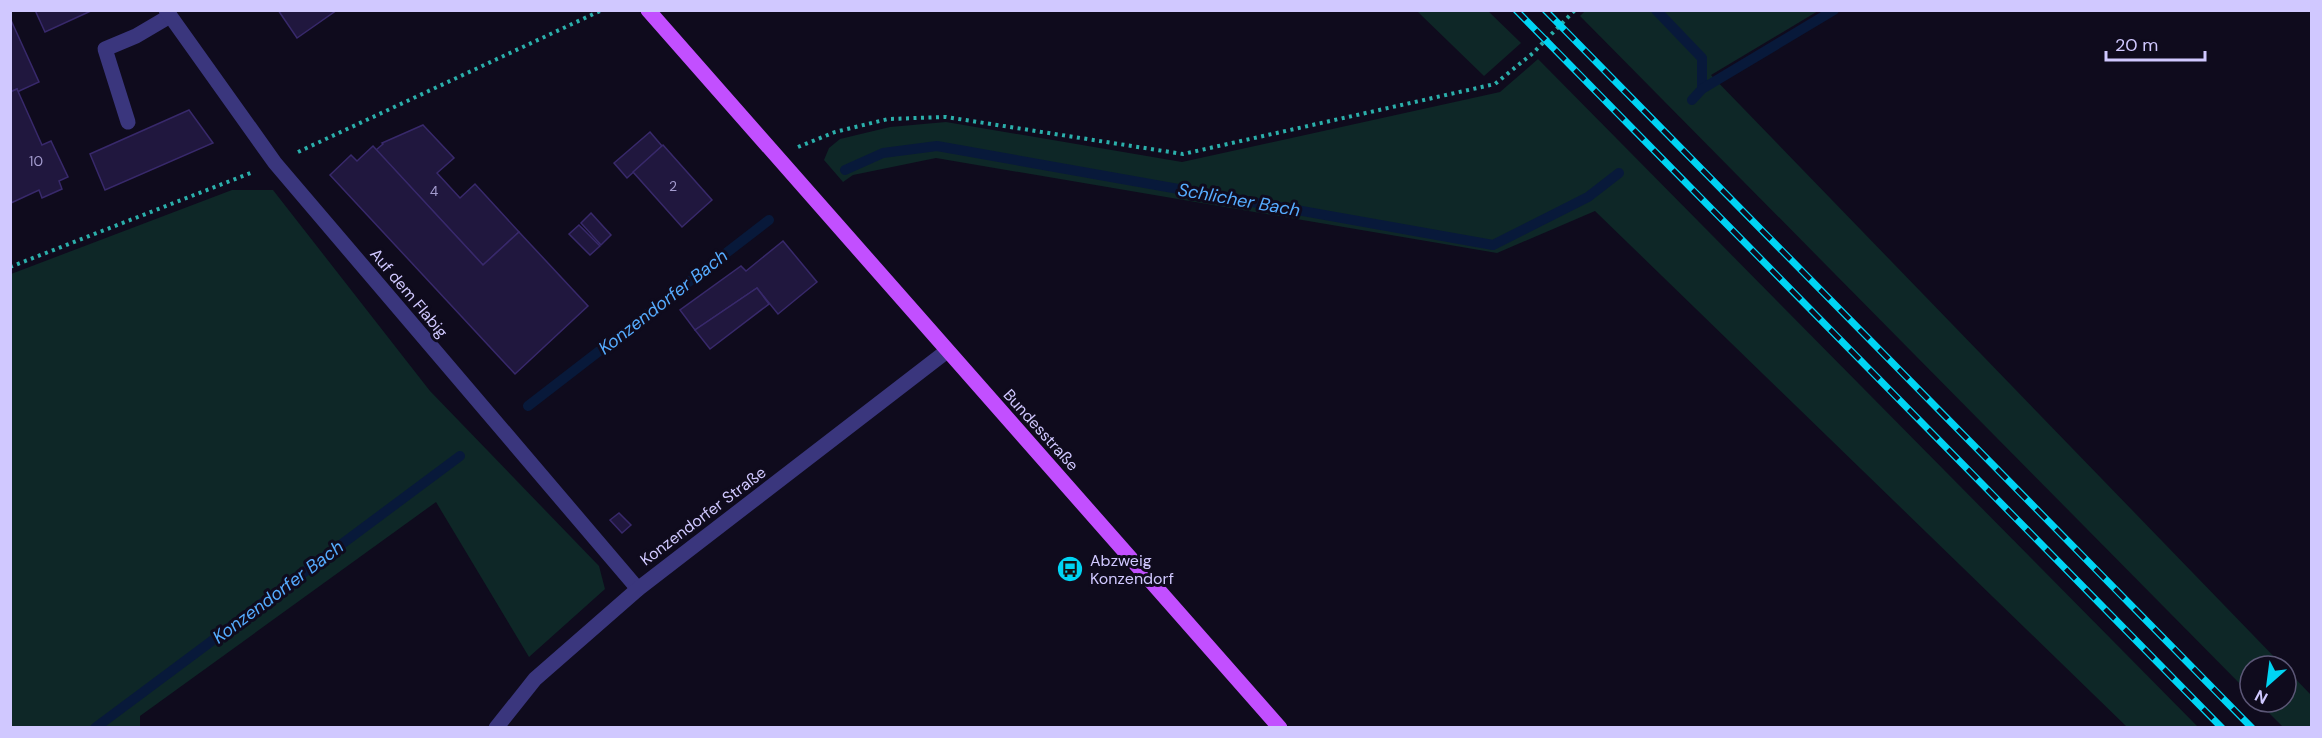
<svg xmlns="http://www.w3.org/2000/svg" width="2322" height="738" font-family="'DM Sans',sans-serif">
<rect width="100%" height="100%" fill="#0f0b1d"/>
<!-- green -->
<g fill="#0e2727">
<path d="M 1417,11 L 1488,11 L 1521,43 L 1484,76 Z"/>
<path d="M 1585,11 L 1818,11 L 1711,75 L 2283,666 L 2250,666 L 2250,694 L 1580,16 Z"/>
<path d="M 1538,59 L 2198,727 L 2127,727 L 1595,211 L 1497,253 L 936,158 L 853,175 L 843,182 L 824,160 L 829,148 L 840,139 L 890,127 L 946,122 L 1182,162 L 1500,92 Z"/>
<path d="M 232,190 L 273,190 L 430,391 L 599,566 L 605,589 L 529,657 L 436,502 L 140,716 L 140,727 L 11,727 L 11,274 Z"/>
<path d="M 2286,669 L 2311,695 L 2311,727 L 2283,727 L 2258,702 L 2286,702 Z"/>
</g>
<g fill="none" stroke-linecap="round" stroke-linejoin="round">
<!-- stream -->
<g stroke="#08193a" stroke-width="10">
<path d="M 1656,10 L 1702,58 L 1702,89"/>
<path d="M 1692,100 L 1702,89 L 1834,10"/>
<path d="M 845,170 L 883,153 L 937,146 L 1493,245 L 1588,197 L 1619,173"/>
<path d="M 528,406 L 769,220"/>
<path d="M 95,728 L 460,456"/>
</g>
</g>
<!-- building -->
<g fill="#20173e" stroke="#38296b" stroke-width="1.5">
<path d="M 35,10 L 93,10 L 45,32 Z"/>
<path d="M 278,10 L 337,10 L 297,38 Z"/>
<path d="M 10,18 L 39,82 L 17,92 L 17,89 L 10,92 Z"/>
<path d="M 17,89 L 42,145 L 51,141 L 68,177 L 59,181 L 62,189 L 42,198 L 39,190 L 11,203 L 10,92 Z"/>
<path d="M 189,110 L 213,143 L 105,190 L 90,154 Z"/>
<path d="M 423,125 L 454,158 L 437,173 L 460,198 L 475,184 L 519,232 L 483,265 L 376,150 L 383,144 L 382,143 Z"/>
<path d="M 650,132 L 662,146 L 627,178 L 614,163 Z"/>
<path d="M 663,145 L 712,200 L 682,227 L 633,172 Z"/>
<path d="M 373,146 L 483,265 L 519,232 L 588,306 L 515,374 L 330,175 L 351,155 L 357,161 Z"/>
<path d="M 591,213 L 611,235 L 601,245 L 581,223 Z"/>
<path d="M 579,225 L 600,246 L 590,255 L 569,234 Z"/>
<path d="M 783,241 L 817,282 L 778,314 L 757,288 L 695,330 L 680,310 L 741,266 L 746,271 Z"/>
<path d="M 757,288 L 769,304 L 710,349 L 695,330 Z"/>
<path d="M 619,513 L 631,525 L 622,533 L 610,520 Z"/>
</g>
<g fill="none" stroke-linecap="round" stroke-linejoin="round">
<!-- path -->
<g stroke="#2bafab" stroke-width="4" stroke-dasharray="3 4.5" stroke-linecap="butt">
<path d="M 798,147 L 835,132 L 888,119 L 946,117 L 1183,154 L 1495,84 L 1533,53 L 1575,10"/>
<path d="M 298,152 L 602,10"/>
<path d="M 10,267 L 253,172"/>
</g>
<!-- lane -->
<path stroke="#3a367d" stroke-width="15" d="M 128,122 L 105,49 L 136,36 L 170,16"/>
<!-- street -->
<g stroke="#3a367d" stroke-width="15">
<path d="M 166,10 L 275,163 L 638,589"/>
<path d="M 496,728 L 535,679 L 638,589 L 947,351"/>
</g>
<!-- primary -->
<path stroke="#c24fff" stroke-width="15" d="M 648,10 L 1280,728"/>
<!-- rail casing -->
<g stroke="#00d4f3" stroke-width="7">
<g id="rail">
<path d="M 1516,10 L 2222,728"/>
<path d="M 1545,10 L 2252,728"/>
</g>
</g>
<!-- rail -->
<use href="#rail" stroke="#0f0b1d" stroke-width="4.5" stroke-dasharray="14" stroke-linecap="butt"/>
</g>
<!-- icons -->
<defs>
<g id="bus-disc" transform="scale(1.35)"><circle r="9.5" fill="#00d4f3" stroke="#0f0b1d"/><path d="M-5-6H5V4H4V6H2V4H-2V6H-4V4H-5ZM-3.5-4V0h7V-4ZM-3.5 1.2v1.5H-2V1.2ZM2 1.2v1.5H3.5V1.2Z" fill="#111"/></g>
</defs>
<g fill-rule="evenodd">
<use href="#bus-disc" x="1070" y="569"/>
</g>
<g text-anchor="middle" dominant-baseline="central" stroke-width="6" stroke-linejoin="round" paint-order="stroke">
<!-- number labels -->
<g font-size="14" fill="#a49ccf">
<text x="36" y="161">10</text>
<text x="673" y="186">2</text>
<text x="434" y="191">4</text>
</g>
<!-- street labels -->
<g font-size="16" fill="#d0c8ff" stroke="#0f0b1d">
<text transform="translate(409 293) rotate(50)">Auf dem Flabig</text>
<text transform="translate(1041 430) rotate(48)">Bundesstraße</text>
<text transform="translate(703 516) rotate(-37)">Konzendorfer Straße</text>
</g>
<!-- poi labels -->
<g font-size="16" fill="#d0c8ff" stroke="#0f0b1d" text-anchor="start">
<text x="1090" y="560">Abzweig<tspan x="1090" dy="18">Konzendorf</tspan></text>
</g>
<!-- water labels -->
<g font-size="18" font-style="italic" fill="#56acff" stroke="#0f0b1d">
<text transform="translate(1239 200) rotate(10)">Schlicher Bach</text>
<text transform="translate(663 302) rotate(-38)">Konzendorfer Bach</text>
<text transform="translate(278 592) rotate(-37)">Konzendorfer Bach</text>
</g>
</g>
<!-- border -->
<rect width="2322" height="738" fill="none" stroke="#d0c8ff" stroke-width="24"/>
<!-- north arrow -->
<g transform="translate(2268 684) rotate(208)"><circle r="28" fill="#0f0b1d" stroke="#5c5777" stroke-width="1.5"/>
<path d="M0-4.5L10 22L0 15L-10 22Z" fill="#00d4f3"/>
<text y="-9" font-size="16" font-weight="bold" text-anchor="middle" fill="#d0c8ff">N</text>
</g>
<!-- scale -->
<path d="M2106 51v9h99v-9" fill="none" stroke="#d0c8ff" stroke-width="3"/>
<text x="2115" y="51" font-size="18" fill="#d0c8ff" stroke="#0f0b1d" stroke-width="4.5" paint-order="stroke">20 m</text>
</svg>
